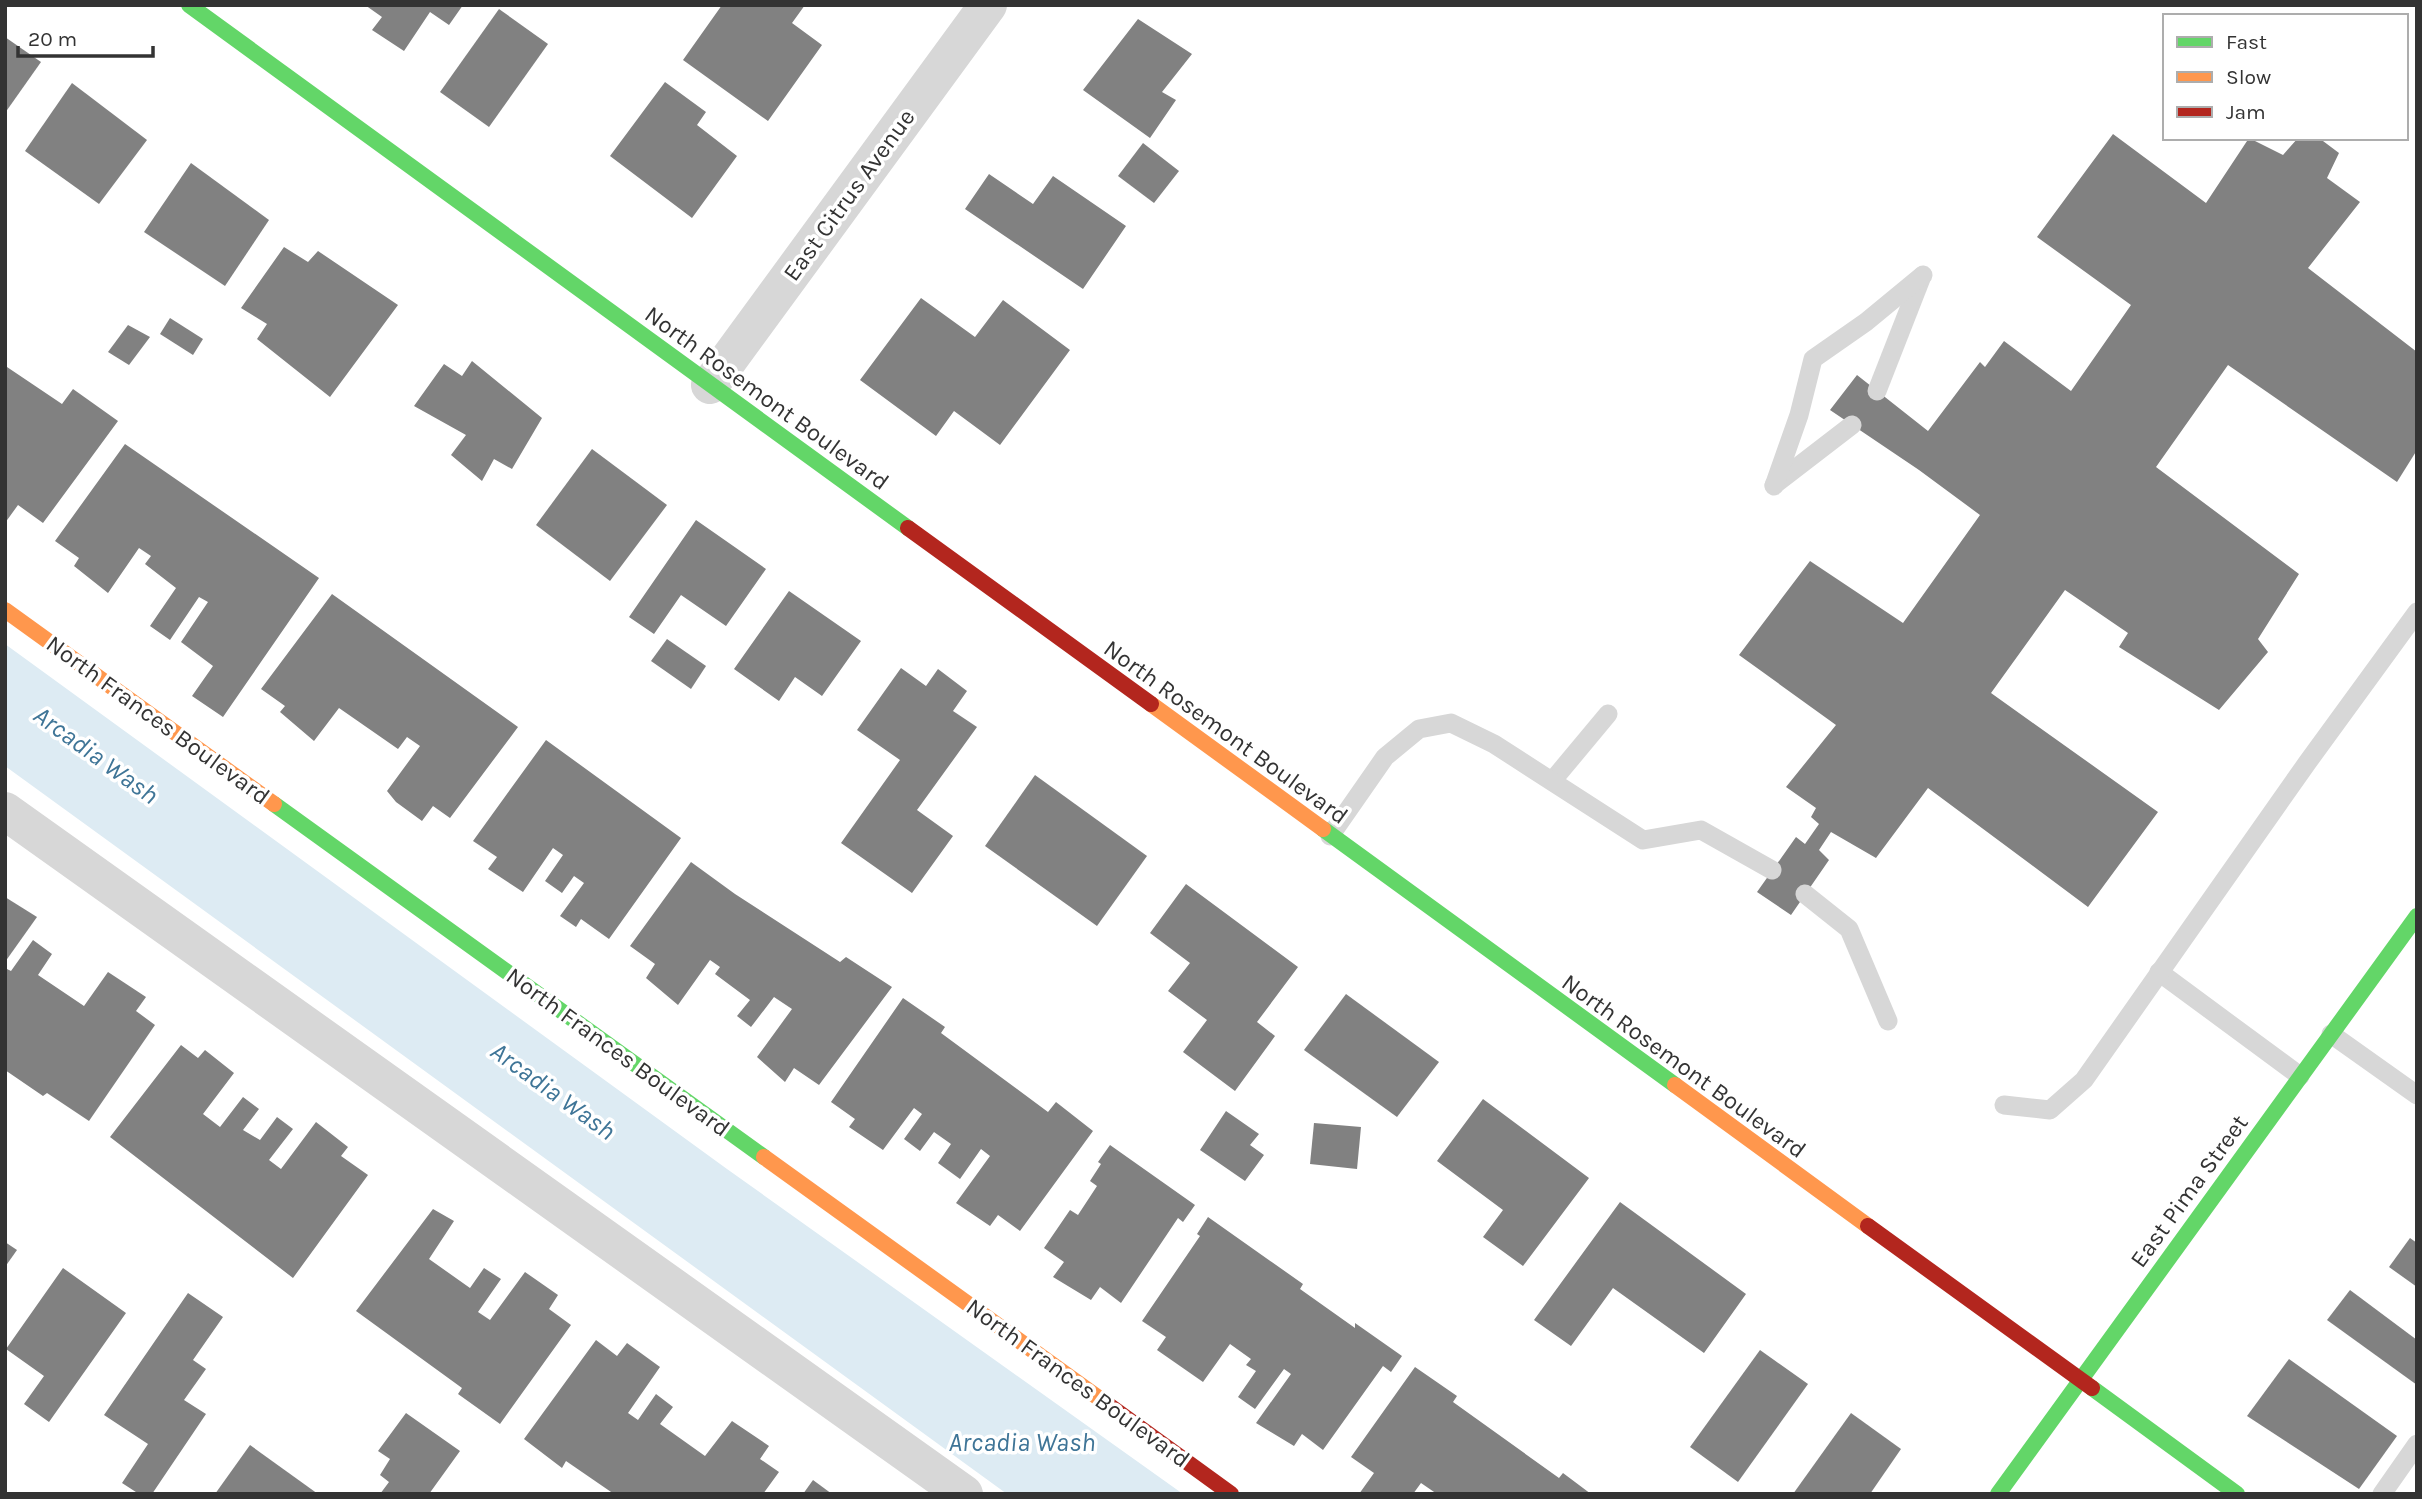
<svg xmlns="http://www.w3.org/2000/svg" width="2422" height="1499" font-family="Karla,sans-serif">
<rect width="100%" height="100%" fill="#fff"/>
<!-- water -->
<path fill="#ddebf3" d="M 5,644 L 727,1169 L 1183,1494 L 1007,1494 L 5,766 Z"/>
<!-- building -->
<g fill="#818181">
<path d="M 365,5 L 463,5 L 449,25 L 430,12 L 404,51 L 372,30 L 382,17 Z"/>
<path d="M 722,5 L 805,5 L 792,23 L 822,45 L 768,121 L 683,60 Z"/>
<path d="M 499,9 L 548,44 L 489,127 L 440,92 Z"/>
<path d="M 1138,19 L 1192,54 L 1162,92 L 1176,100 L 1150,138 L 1083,90 Z"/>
<path d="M 5,37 L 41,62 L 5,113 Z"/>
<path d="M 665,82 L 706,112 L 697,125 L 737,156 L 692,218 L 610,156 Z"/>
<path d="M 72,83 L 147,140 L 99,204 L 25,151 Z"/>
<path d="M 2113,134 L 2206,203 L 2249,138 L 2283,155 L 2298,138 L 2319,138 L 2339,153 L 2327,178 L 2360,202 L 2308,268 L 2417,352 L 2417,450 L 2397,482 L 2228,365 L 2156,467 L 2299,574 L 2258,639 L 2268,652 L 2219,710 L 2119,647 L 2128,633 L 2065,590 L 1991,693 L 2158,812 L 2088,907 L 1928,788 L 1876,858 L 1831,832 L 1819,850 L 1829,860 L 1791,915 L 1757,892 L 1796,837 L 1805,844 L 1819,824 L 1811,817 L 1816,808 L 1786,787 L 1836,725 L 1739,655 L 1810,561 L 1903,623 L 1980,515 L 1919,470 L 1830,410 L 1857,375 L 1928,431 L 1980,362 L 1985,367 L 2004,341 L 2071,391 L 2131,305 L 2037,237 Z"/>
<path d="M 1143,143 L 1179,171 L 1154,203 L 1118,176 Z"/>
<path d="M 191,163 L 269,220 L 225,286 L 144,232 Z"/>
<path d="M 989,174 L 1033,204 L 1053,176 L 1126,226 L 1083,289 L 965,209 Z"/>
<path d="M 284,247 L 308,262 L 318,251 L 398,305 L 330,397 L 257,339 L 267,324 L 241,308 Z"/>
<path d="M 921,298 L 975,337 L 1003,300 L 1070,350 L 1000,445 L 954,411 L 936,436 L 860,380 Z"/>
<path d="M 170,318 L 203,339 L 193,355 L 160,334 Z"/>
<path d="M 128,325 L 150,337 L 129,365 L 108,352 Z"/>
<path d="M 472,361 L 542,418 L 512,469 L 494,459 L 482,481 L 451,455 L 466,435 L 414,406 L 444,364 L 462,376 Z"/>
<path d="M 7,367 L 62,404 L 73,389 L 118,421 L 43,523 L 18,505 L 5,523 L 5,369 Z"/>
<path d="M 125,444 L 319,578 L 223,717 L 192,696 L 213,666 L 181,642 L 208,602 L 199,597 L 170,640 L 150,626 L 176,588 L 145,564 L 151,556 L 139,548 L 108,593 L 74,566 L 79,558 L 55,541 Z"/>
<path d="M 592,449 L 667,505 L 610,581 L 536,525 Z"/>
<path d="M 696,520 L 766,569 L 726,626 L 681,595 L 654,634 L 629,617 Z"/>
<path d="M 789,591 L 861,641 L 822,696 L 795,677 L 779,701 L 734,669 Z"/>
<path d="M 332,594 L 518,727 L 450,818 L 433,806 L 422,821 L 396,802 L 387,791 L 420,746 L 407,737 L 398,749 L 339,708 L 314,741 L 280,712 L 285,706 L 261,689 Z"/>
<path d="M 667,639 L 706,666 L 691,689 L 651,661 Z"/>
<path d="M 901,668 L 926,686 L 938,669 L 967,691 L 953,711 L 977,727 L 917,810 L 953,836 L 912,893 L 841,843 L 900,760 L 857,730 Z"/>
<path d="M 546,740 L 681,838 L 609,939 L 581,919 L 576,927 L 560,916 L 584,883 L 574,876 L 562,893 L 545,881 L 563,855 L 553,848 L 523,892 L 488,869 L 497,857 L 473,841 Z"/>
<path d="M 1035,775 L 1147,856 L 1097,926 L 985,846 Z"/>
<path d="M 691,862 L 735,894 L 840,962 L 846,957 L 892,987 L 819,1085 L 794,1068 L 785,1082 L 757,1057 L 792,1009 L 774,997 L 751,1027 L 737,1016 L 750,1000 L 715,974 L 720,967 L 710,960 L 678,1005 L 646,978 L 655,964 L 630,946 Z"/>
<path d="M 1186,884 L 1298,967 L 1257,1022 L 1275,1036 L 1235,1091 L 1183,1052 L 1207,1020 L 1168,991 L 1190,963 L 1150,933 Z"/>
<path d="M 5,897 L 37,917 L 5,962 Z"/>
<path d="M 33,940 L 52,954 L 38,975 L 84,1006 L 108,972 L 146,997 L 136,1011 L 155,1025 L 89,1121 L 47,1093 L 43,1096 L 5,1070 L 5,968 L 11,971 Z"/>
<path d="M 1346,994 L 1439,1062 L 1397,1117 L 1304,1050 Z"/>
<path d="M 903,998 L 945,1027 L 941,1033 L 1048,1112 L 1056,1102 L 1093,1131 L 1020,1231 L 998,1215 L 990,1226 L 956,1203 L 990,1156 L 981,1149 L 960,1179 L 938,1163 L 951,1144 L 934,1132 L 920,1151 L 904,1139 L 922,1114 L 914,1108 L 883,1150 L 849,1127 L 855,1119 L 831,1102 Z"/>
<path d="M 181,1045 L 198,1058 L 205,1050 L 234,1073 L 203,1114 L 220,1127 L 243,1097 L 259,1109 L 243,1130 L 260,1140 L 277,1117 L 293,1129 L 269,1160 L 281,1169 L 316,1122 L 348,1147 L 341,1156 L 368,1175 L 293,1278 L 110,1137 Z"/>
<path d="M 1483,1099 L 1589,1178 L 1523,1266 L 1483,1237 L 1503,1210 L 1437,1161 Z"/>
<path d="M 1226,1111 L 1259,1134 L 1250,1145 L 1264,1155 L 1245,1181 L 1200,1150 Z"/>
<path d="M 1314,1123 L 1361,1127 L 1357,1169 L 1310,1164 Z"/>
<path d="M 1110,1145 L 1195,1205 L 1183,1222 L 1178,1218 L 1121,1303 L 1100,1287 L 1091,1300 L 1053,1277 L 1064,1262 L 1044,1248 L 1070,1210 L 1078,1215 L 1097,1186 L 1090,1181 L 1101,1164 L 1098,1162 Z"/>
<path d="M 1620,1202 L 1746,1294 L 1704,1353 L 1613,1288 L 1571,1346 L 1534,1320 Z"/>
<path d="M 433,1209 L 454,1221 L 429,1259 L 470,1288 L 484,1268 L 501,1279 L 478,1312 L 490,1320 L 525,1272 L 558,1295 L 549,1309 L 571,1325 L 500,1424 L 458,1394 L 462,1388 L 356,1311 Z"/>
<path d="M 1208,1217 L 1303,1284 L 1300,1289 L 1355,1328 L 1355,1323 L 1402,1356 L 1391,1372 L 1383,1366 L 1323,1450 L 1302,1434 L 1294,1446 L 1256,1423 L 1291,1374 L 1284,1369 L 1255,1409 L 1238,1397 L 1256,1371 L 1246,1365 L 1251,1359 L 1230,1344 L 1203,1382 L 1157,1350 L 1166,1337 L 1142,1321 L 1200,1236 L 1197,1234 Z"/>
<path d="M 2410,1238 L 2417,1243 L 2417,1287 L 2389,1267 Z"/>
<path d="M 5,1242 L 17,1250 L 5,1267 Z"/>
<path d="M 63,1268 L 126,1313 L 49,1422 L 24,1404 L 44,1376 L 6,1349 Z"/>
<path d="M 2350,1290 L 2417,1340 L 2417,1385 L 2327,1320 Z"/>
<path d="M 188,1293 L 223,1317 L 193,1360 L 206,1369 L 184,1400 L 206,1414 L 152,1494 L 139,1494 L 122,1483 L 148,1444 L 104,1415 Z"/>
<path d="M 596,1340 L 617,1356 L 627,1343 L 660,1367 L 628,1413 L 638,1420 L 656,1394 L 673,1407 L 660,1424 L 705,1456 L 732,1421 L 769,1446 L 760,1459 L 779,1472 L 763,1494 L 614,1494 L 566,1461 L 562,1468 L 524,1439 Z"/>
<path d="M 1760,1350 L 1808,1384 L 1738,1482 L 1690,1447 Z"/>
<path d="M 2289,1359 L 2397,1436 L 2359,1489 L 2247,1416 Z"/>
<path d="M 1415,1367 L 1457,1396 L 1453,1402 L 1559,1478 L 1563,1473 L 1591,1494 L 1437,1494 L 1421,1483 L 1413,1494 L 1359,1494 L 1374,1473 L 1351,1457 Z"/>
<path d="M 406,1413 L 460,1451 L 429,1494 L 380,1494 L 389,1482 L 380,1475 L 390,1459 L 378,1451 Z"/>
<path d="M 1851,1413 L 1901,1449 L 1870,1494 L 1793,1494 Z"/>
<path d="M 250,1445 L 318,1494 L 215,1494 Z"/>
<path d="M 813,1480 L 832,1494 L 803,1494 Z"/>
</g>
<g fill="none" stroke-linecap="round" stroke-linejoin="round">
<!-- lane -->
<g stroke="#d7d7d7" stroke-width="19">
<path d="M 1877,391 L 1922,276"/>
<path d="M 1774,485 L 1852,425"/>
<path d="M 1774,486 L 1799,415 L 1813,359 L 1866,322 L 1923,275"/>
<path d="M 1553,780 L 1608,714"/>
<path d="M 1330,836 L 1385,757 L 1419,729 L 1451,723 L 1494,744 L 1643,840 L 1701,830 L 1772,870"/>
<path d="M 1805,894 L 1849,929 L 1888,1021"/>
<path d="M 2159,972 L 2300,1076"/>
<path d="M 2331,1034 L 2417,1095"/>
<path d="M 2004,1105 L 2050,1110 L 2084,1080 L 2307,763 L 2417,612"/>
<path d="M 2382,1494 L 2417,1444"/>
</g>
<!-- street -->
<g stroke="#d7d7d7" stroke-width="38">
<path d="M 710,385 L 988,5"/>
<path d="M 5,811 L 964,1494"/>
</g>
<!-- fast -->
<g stroke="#63d668" stroke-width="16">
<path d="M 189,5 L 908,528"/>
<path d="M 274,804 L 764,1157"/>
<path d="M 1323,829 L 1675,1085"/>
<path d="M 2092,1388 L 2237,1494"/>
<path d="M 1998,1494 L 2417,916"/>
</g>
<!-- slow -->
<g stroke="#ff974d" stroke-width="16">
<path d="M 5,610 L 274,804"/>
<path d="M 1151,704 L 1323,829"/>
<path d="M 1675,1085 L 1868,1226"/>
<path d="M 764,1157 L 1107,1404"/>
</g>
<!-- jam -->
<g stroke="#b3261e" stroke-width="16">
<path d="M 908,528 L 1151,704"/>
<path d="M 1868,1226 L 2092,1388"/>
<path d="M 1107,1404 L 1231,1494"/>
</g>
</g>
<g text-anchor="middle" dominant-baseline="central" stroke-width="7" stroke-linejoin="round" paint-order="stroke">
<!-- street labels -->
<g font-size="24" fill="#333" stroke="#fff">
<text transform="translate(849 195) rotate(-54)">East Citrus Avenue</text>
<text transform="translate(767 398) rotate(36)">North Rosemont Boulevard</text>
<text transform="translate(158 720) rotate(36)">North Frances Boulevard</text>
<text transform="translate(1226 732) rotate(36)">North Rosemont Boulevard</text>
<text transform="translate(618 1052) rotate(36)">North Frances Boulevard</text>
<text transform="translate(1684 1066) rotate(36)">North Rosemont Boulevard</text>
<text transform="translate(2189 1191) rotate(-54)">East Pima Street</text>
<text transform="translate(1078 1383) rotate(36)">North Frances Boulevard</text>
</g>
<!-- water labels -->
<g font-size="26" font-style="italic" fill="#3f7597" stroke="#fff">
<text transform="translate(96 755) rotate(36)">Arcadia Wash</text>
<text transform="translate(553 1091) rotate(36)">Arcadia Wash</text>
<text x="1022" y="1442">Arcadia Wash</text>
</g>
</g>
<!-- border -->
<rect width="2422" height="1499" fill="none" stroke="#333333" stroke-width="14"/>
<!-- legend -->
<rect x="2163" y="14" width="245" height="126" fill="#ffffff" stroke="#adadad" stroke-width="2"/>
<rect x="2177" y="37" width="35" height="10" fill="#63d668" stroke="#adadad" stroke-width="2"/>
<text x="2226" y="49" font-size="21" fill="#333333">Fast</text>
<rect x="2177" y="72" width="35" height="10" fill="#ff974d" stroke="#adadad" stroke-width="2"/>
<text x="2226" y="84" font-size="21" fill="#333333">Slow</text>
<rect x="2177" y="107" width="35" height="10" fill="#b3261e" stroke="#adadad" stroke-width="2"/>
<text x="2226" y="119" font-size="21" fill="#333333">Jam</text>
<!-- scale -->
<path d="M18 46v10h135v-10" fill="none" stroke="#333333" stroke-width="3.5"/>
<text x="28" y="46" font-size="21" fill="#333333" stroke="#ffffff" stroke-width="5" paint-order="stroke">20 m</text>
</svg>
